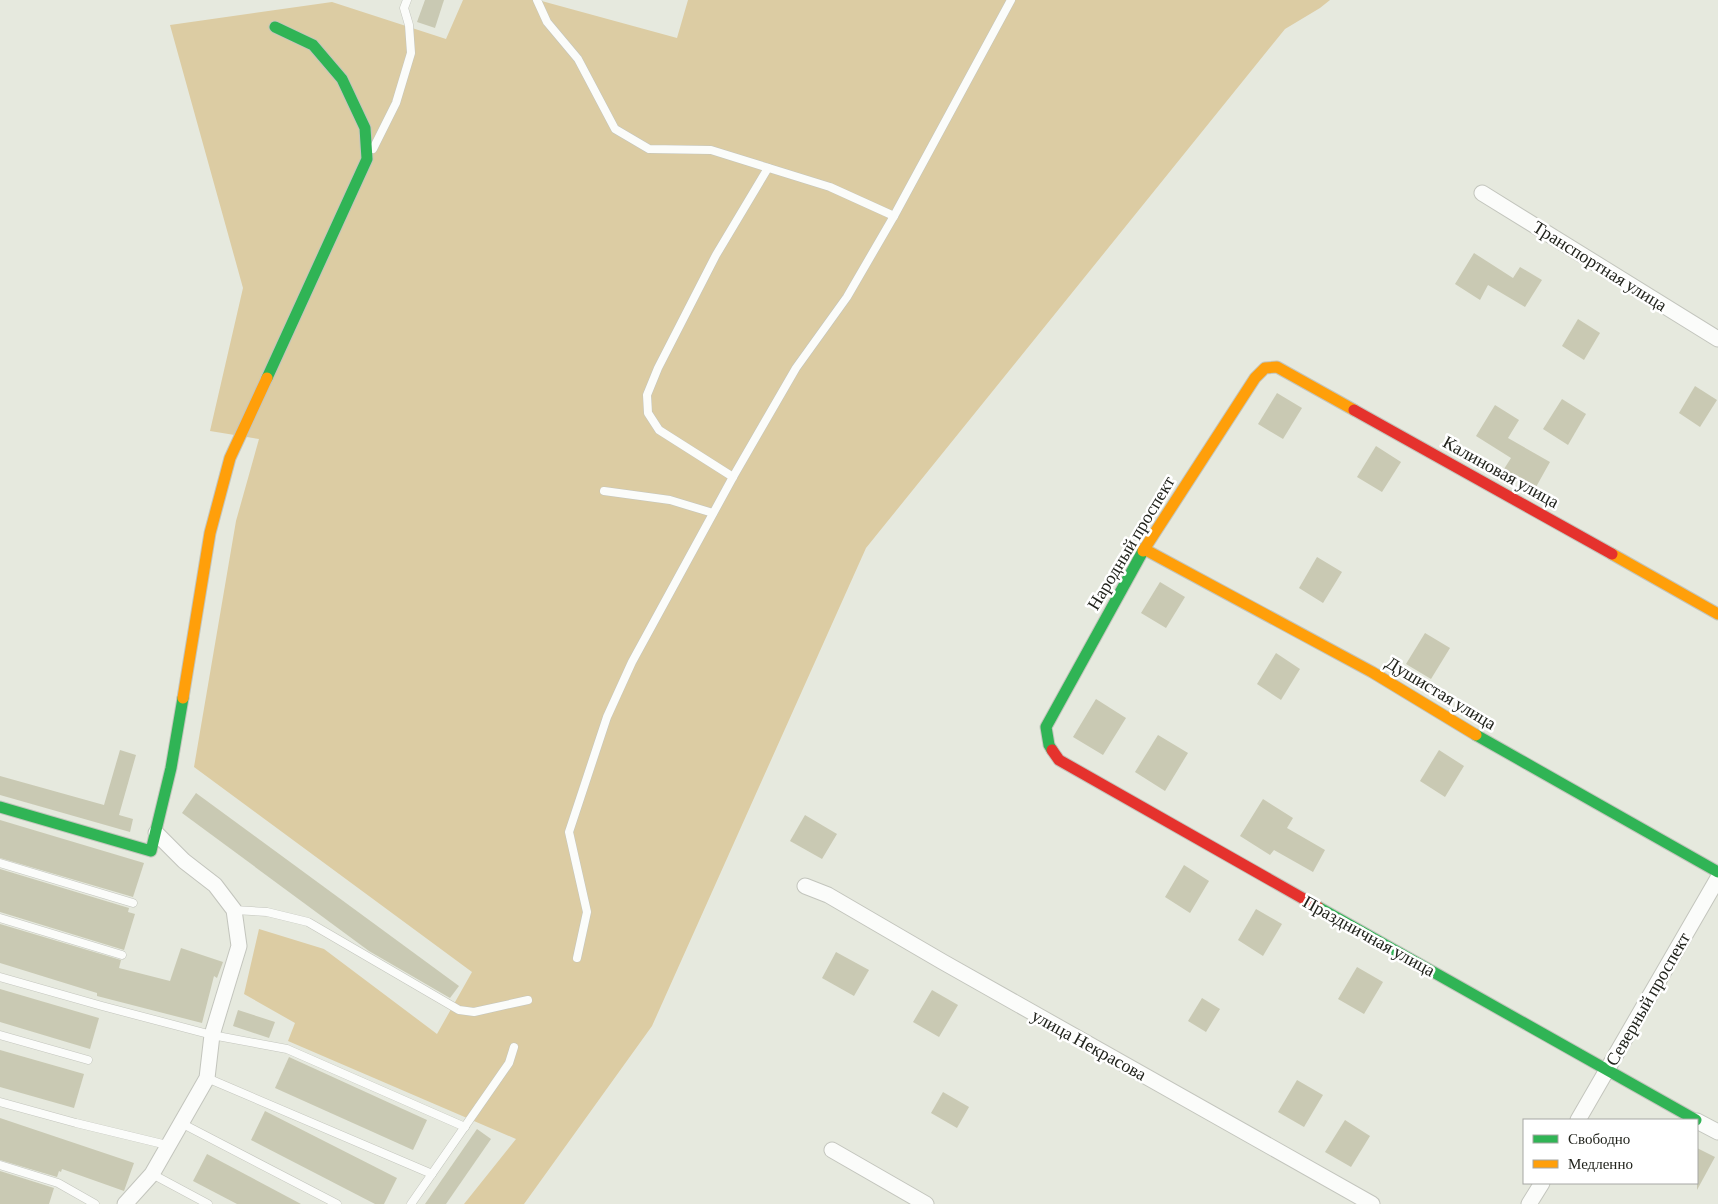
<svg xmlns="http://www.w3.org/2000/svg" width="1718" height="1204" font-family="'Crimson Pro',serif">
<rect width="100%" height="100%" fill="#e6e9de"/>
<!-- green -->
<path fill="#dccca3" d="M 463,0 L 538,0 L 677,38 L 688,0 L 1330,0 L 1320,8 L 1285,29 L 866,548 L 652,1026 L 524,1204 L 464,1204 L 516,1139 L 288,1041 L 295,1023 L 244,994 L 259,929 L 324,949 L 437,1034 L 472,972 L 194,767 L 236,521 L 259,439 L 210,431 L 243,288 L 170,25 L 332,2 L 446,39 Z"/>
<!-- building -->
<g fill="#c9c9b3">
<path d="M 425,0 L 444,0 L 435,28 L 417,22 Z"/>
<path d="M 1474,253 L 1513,278 L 1520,267 L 1542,280 L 1525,307 L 1488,285 L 1480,300 L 1455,284 Z"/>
<path d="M 1578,319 L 1600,333 L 1584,360 L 1562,346 Z"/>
<path d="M 1695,386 L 1717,400 L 1700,427 L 1679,413 Z"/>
<path d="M 1277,393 L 1302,408 L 1283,439 L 1258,424 Z"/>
<path d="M 1562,399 L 1586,414 L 1568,445 L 1543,429 Z"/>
<path d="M 1495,405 L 1519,420 L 1508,438 L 1550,462 L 1536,487 L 1504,469 L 1511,458 L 1476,436 Z"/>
<path d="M 1376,446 L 1401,462 L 1382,492 L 1357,477 Z"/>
<path d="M 1317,557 L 1342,572 L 1323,603 L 1299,588 Z"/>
<path d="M 1160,582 L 1185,597 L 1166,628 L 1141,613 Z"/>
<path d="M 1425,633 L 1450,648 L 1431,679 L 1406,664 Z"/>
<path d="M 1276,653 L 1300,669 L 1281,700 L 1257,684 Z"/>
<path d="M 1096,699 L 1126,718 L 1103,755 L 1073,737 Z"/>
<path d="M 1158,735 L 1188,753 L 1165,791 L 1135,772 Z"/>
<path d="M 120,750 L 136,755 L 119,815 L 133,819 L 130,832 L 0,795 L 0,776 L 104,805 Z"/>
<path d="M 1439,750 L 1464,766 L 1445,797 L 1420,781 Z"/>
<path d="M 196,793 L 459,986 L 450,998 L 369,951 L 182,813 Z"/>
<path d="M 1263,799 L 1293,818 L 1287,828 L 1325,850 L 1313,872 L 1274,850 L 1270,855 L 1240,836 Z"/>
<path d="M 805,815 L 837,834 L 822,859 L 790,841 Z"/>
<path d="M 0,820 L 144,863 L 133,897 L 0,858 Z"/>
<path d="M 1184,865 L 1209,881 L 1190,913 L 1165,897 Z"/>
<path d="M 0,869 L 129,908 L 128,912 L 135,914 L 124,950 L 0,912 Z"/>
<path d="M 1256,909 L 1282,924 L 1263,956 L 1238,940 Z"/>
<path d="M 0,924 L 121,960 L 119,968 L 170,981 L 181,948 L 223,962 L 217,978 L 214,976 L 202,1023 L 97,996 L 97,993 L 0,963 Z"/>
<path d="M 836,952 L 869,970 L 854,996 L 822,978 Z"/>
<path d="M 1357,967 L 1383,982 L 1364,1014 L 1338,999 Z"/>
<path d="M 0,989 L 99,1018 L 90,1049 L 0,1022 Z"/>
<path d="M 932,990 L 958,1005 L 939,1037 L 913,1022 Z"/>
<path d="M 1202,998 L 1220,1009 L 1206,1032 L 1188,1021 Z"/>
<path d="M 238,1010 L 275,1022 L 269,1038 L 233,1026 Z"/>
<path d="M 0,1050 L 84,1074 L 74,1108 L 0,1087 Z"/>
<path d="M 289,1057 L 427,1120 L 413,1150 L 275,1088 Z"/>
<path d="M 1297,1080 L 1323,1095 L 1304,1127 L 1278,1112 Z"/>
<path d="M 943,1092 L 969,1107 L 957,1128 L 931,1113 Z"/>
<path d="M 265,1111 L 397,1178 L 384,1204 L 375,1204 L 251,1140 Z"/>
<path d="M 0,1118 L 134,1163 L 124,1191 L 62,1169 L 61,1172 L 59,1171 L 57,1177 L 0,1160 Z"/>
<path d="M 1345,1120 L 1370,1136 L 1351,1167 L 1325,1152 Z"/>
<path d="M 477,1129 L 491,1139 L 446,1204 L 425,1204 Z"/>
<path d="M 1697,1148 L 1715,1157 L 1697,1190 Z"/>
<path d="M 207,1154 L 301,1204 L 237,1204 L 193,1181 Z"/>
<path d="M 0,1171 L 54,1188 L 49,1204 L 0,1204 Z"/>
</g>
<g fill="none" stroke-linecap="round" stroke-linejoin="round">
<!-- lane casing -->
<g stroke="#c3c5bd" stroke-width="9">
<g id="lane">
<path d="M 537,0 L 547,22 L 578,59 L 615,129 L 649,149 L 711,150 L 830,187 L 894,216"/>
<path d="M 373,149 L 396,103 L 411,53 L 409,25 L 404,8 L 407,0"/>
<path d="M 733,477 L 659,430 L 648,413 L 647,395 L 658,368 L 716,255 L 768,168"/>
<path d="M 604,491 L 670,500 L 713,513"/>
<path d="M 0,863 L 133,903"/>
<path d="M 234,910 L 267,912 L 308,922 L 459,1010 L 474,1012 L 528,1000"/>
<path d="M 0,918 L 122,955"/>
<path d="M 577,958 L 587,912 L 569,832 L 607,717 L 632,662 L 733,477 L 796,368 L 847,297 L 894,216 L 1011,0"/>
<path d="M 0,977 L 102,1006 L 212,1035 L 287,1049 L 465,1127"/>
<path d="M 0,1035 L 88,1060"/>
<path d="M 207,1078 L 432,1174"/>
<path d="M 0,1102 L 76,1123 L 167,1145"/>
<path d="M 181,1123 L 337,1204"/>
<path d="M 0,1165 L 58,1183 L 95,1204"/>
<path d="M 152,1174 L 208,1204"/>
<path d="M 411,1204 L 509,1063 L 514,1047"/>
</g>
</g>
<!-- street casing -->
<g stroke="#c3c5bd" stroke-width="17">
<g id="street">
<path d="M 1482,193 L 1718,339"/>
<path d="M 805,886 L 828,895 L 943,962 L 1372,1204"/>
<path d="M 1578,1120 L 1718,878"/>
<path d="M 1697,1121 L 1718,1132"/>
<path d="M 832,1150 L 926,1204"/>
<path d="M 125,1204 L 152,1174 L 207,1078 L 212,1035 L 239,946 L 234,910 L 215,885 L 184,861 L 156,833"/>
<path d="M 1529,1204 L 1542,1183"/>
</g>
</g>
<!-- fast casing -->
<g stroke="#c3c5bd" stroke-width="13">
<g id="fast">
<path d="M 267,378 L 367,159 L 365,128 L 342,79 L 313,45 L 275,27"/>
<path d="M 1476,735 L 1718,872"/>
<path d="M 1052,750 L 1049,745 L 1046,727 L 1143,551"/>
<path d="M 0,807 L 151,851 L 171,768 L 183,698"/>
<path d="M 1318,907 L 1696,1120"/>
</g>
</g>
<!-- slow casing -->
<g stroke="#c3c5bd" stroke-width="13">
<g id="slow">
<path d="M 1144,549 L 1372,672 L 1476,735"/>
<path d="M 1143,551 L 1255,378 L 1265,368 L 1277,367 L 1354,410"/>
<path d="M 1612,554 L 1718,614"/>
<path d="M 183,698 L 210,533 L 230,458 L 267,378"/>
</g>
</g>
<!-- jam casing -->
<g stroke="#c3c5bd" stroke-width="13">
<g id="jam">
<path d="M 1354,410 L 1612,554"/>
<path d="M 1052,750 L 1059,760 L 1318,907"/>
</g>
</g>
<!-- lane -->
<use href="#lane" stroke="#fbfcfa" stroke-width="8"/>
<!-- street -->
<use href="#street" stroke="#fbfcfa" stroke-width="15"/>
<!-- fast -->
<use href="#fast" stroke="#30b455" stroke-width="11"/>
<!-- slow -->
<use href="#slow" stroke="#ff9f0a" stroke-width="11"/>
<!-- jam -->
<use href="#jam" stroke="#e5322d" stroke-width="11"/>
</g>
<g text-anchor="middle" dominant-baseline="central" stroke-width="5" stroke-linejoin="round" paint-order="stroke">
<!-- street labels -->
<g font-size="18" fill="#21231c" stroke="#fff">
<text transform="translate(1600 266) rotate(32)">Транспортная улица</text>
<text transform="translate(1501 472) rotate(29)">Калиновая улица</text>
<text transform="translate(1131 543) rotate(-59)">Народный проспект</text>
<text transform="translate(1441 693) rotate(31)">Душистая улица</text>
<text transform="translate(1369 936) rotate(29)">Праздничная улица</text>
<text transform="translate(1648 999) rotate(-60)">Северный проспект</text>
<text transform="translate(1089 1045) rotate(29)">улица Некрасова</text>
</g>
</g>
<!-- legend -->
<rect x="1523" y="1119" width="175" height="65" fill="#ffffff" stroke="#a6a7a4"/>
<rect x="1533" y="1135" width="25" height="8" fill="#30b455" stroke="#a6a7a4"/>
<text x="1568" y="1144" font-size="15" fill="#21231c">Свободно</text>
<rect x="1533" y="1160" width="25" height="8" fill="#ff9f0a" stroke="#a6a7a4"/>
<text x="1568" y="1169" font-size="15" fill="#21231c">Медленно</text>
</svg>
